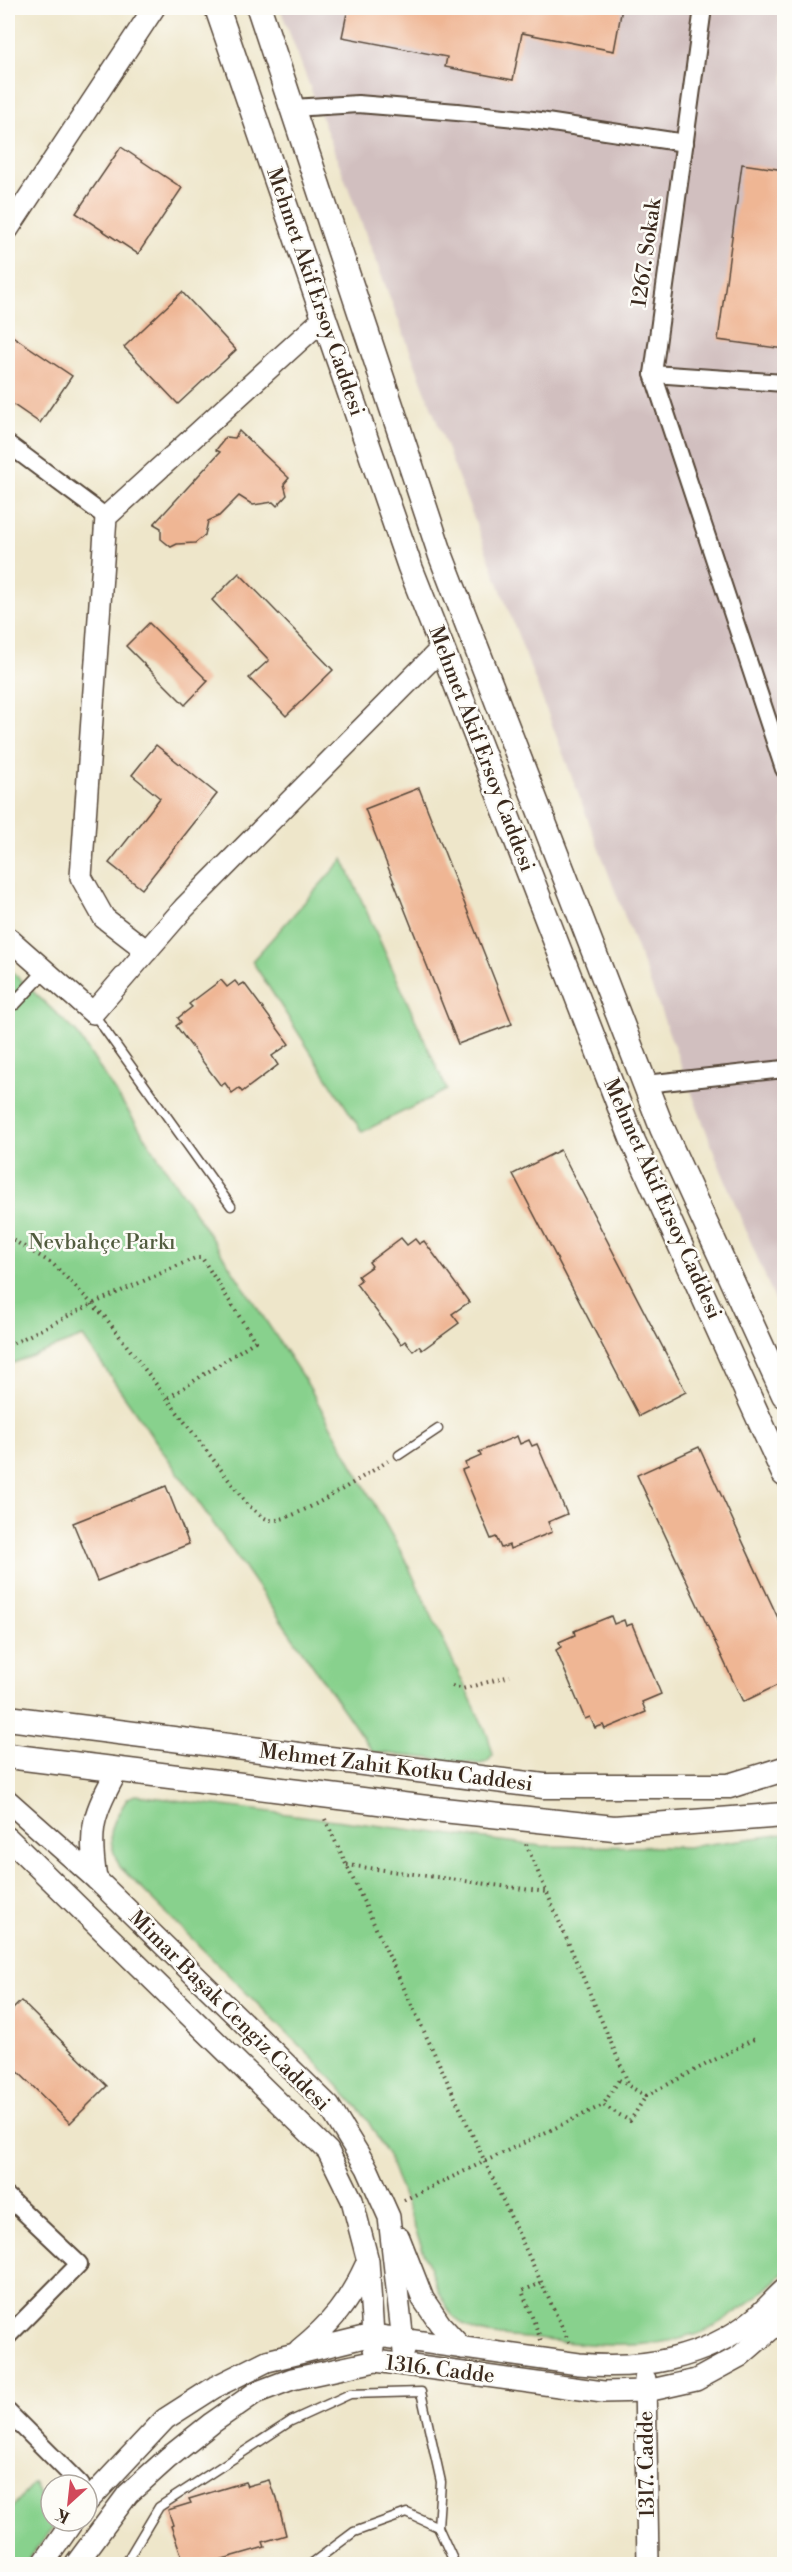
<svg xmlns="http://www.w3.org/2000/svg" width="792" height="2572" font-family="'Libre Bodoni',serif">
<rect width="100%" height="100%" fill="#fdfcf7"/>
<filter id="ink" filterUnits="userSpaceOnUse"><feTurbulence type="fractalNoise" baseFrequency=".0167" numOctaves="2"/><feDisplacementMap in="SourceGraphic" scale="12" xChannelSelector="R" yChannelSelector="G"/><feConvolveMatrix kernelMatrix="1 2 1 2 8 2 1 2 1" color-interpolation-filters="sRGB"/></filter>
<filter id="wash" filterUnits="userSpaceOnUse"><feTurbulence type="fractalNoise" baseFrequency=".008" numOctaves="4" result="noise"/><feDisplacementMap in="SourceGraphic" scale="24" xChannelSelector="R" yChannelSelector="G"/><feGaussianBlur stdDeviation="1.35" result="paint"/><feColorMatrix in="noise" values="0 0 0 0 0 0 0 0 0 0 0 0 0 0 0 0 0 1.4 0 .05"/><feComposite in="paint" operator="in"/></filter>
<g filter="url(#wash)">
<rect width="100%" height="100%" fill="#eee6ca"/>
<!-- industrial -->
<path fill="#d1bfbf" d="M 280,8 L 784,8 L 784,1322 L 721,1170 Z"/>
<!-- green -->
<g fill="#88d18d" stroke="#627e56" stroke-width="1.5">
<path d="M 343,859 L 447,1090 L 362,1132 L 252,961 Z"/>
<path d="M 8,968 L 76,1032 L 308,1385 L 405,1559 L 488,1736 L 493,1755 L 487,1762 L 480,1764 L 373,1752 L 83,1337 L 8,1365 Z"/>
<path d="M 135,1795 L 541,1846 L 687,1847 L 784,1834 L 784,2272 C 767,2291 719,2328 695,2335 C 642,2351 589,2345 536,2339 C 516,2337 490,2337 472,2329 C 455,2322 447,2309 439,2293 L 388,2156 L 365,2116 L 321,2067 L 120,1867 C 105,1837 109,1826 128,1798 Z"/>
<path d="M 34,2483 L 55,2525 L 25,2564 L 8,2564 L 8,2512 Z"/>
</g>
<g id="blocks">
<!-- building -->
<g fill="#efb694">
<path d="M 348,8 L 622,8 L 614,51 L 522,33 L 513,80 L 445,67 L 447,57 L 342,37 Z"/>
<path d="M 121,147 L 182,188 L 138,254 L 76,213 Z"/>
<path d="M 742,164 L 784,170 L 784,349 L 718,340 Z"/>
<path d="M 182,292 L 236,350 L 178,404 L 124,347 Z"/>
<path d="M 8,333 L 72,376 L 40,423 L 8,401 Z"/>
<path d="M 239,431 L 289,478 L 284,484 L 287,495 L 277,506 L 273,502 L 253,505 L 239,496 L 219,516 L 208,521 L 205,535 L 195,543 L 177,544 L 171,547 L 161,539 L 161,528 L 154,524 L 220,452 L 216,450 L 226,437 L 235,438 Z"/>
<path d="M 239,573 L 333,670 L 286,716 L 249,678 L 269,660 L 212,600 Z"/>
<path d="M 149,623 L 208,681 L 185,705 L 126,646 Z"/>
<path d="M 156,745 L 217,794 L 142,889 L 109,863 L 160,798 L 132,775 Z"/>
<path d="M 419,788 L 512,1024 L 458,1044 L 365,809 Z"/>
<path d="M 221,980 L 227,987 L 235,981 L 239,986 L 244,983 L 289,1044 L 272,1056 L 278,1065 L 242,1092 L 239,1088 L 232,1093 L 225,1083 L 221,1086 L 176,1026 L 181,1022 L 178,1018 L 192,1007 L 189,1004 Z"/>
<path d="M 560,1150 L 686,1392 L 639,1416 L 513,1174 Z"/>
<path d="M 401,1238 L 407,1245 L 415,1239 L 419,1244 L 424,1241 L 469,1302 L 452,1314 L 459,1323 L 422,1350 L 419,1346 L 413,1351 L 405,1341 L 401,1344 L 356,1284 L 361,1280 L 358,1276 L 372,1266 L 369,1262 Z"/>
<path d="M 517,1436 L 520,1444 L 529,1440 L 532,1446 L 537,1444 L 567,1514 L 548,1522 L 552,1532 L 510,1549 L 509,1545 L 501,1548 L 496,1537 L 491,1539 L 462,1470 L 467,1468 L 465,1463 L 481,1456 L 479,1452 Z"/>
<path d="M 699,1447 L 784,1631 L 784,1682 L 743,1702 L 637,1475 Z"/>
<path d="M 166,1486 L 189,1544 L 97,1581 L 73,1523 Z"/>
<path d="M 611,1616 L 614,1624 L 624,1620 L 626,1626 L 632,1624 L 661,1694 L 642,1702 L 646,1712 L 605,1729 L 603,1725 L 595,1728 L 590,1717 L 585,1719 L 556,1650 L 561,1647 L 559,1642 L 575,1635 L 574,1631 Z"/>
<path d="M 21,2001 L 107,2086 L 70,2123 L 8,2062 L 8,2014 Z"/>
<path d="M 269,2480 L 274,2495 L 276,2495 L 286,2535 L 263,2542 L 265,2547 L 209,2563 L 207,2559 L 185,2565 L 171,2526 L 173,2525 L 168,2510 L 191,2503 L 189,2499 L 245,2482 L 247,2486 Z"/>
</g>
</g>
</g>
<g filter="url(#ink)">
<use href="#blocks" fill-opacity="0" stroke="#564638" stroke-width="1.5"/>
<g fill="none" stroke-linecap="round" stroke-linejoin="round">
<!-- service casing -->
<g stroke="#564638" stroke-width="11">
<g id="service">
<path d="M 93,1013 L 231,1206"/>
<path d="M 399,1455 L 438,1429"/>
<path d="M 125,2564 L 159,2507 L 291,2421 L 350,2394 L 421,2392 L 441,2482 L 438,2527 L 455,2564"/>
<path d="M 311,2564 L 354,2532 L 407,2513 L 438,2527"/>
</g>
</g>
<!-- pedestrian casing -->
<g stroke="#564638" stroke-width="15">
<path id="pedestrian" d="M 8,1002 L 15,1003 L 45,971"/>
</g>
<!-- minor casing -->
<g stroke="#564638" stroke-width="20">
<g id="minor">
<path d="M 703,8 L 653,374 L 784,383"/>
<path d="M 292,108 L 358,104 L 457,112 L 533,120 L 685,143"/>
<path d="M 653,374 L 784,769"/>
<path d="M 8,444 L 106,517"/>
<path d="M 645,1084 L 784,1069"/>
<path d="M 8,2197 L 79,2264 L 8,2336"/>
<path d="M 8,2412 L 81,2485"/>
</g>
</g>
<!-- tertiary casing -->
<g stroke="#564638" stroke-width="24">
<g id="tertiary">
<path d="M 8,229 L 154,8"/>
<path d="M 8,938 L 93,1013 L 184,908 L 442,648"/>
<path d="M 147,951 L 104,918 L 81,877 L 106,517 L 324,318"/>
<path d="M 8,1801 L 96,1879 L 329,2106 L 367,2168 L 389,2217 L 404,2351"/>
<path d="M 8,1838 L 328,2151 L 352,2200 L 368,2261 L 374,2349"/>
<path d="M 96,1879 C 88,1827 93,1815 118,1769"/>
<path d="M 399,2238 L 423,2299 L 440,2324 L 462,2348"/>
<path d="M 299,2350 C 331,2324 349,2302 366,2265"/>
<path d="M 645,2379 L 648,2564"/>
<path d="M 87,2502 L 165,2419 L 215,2387 L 267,2361 L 372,2335 L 579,2364 C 641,2370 705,2359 754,2319 C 765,2310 774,2299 784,2290"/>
<path d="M 43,2564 L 73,2521"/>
<path d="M 76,2564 L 128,2494 L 168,2458 L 212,2423 L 255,2393 L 292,2379 L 376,2361 L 603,2392 L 647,2391 L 696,2380 L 740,2356 L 784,2318"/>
</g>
</g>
<!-- secondary casing -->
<g stroke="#564638" stroke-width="27">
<g id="secondary">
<path d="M 217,8 L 410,567 L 442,648 L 633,1141 L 784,1474"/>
<path d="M 259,8 L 441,556 L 662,1128 L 784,1395"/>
<path d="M 8,1718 L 544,1786 L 729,1786 L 784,1769"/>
<path d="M 8,1756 L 443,1810 L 614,1828 L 784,1815"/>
</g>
</g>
<!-- path -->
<g stroke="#564638" stroke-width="4" stroke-dasharray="1.5 4.5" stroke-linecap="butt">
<path d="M 8,1237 L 53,1264 L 105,1317 L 247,1504 C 254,1510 262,1519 271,1520 C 292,1523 367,1474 388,1461"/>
<path d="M 8,1346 L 92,1304 L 195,1258 L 202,1258 L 255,1341 L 168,1398"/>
<path d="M 452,1686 L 462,1689 L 510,1676"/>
<path d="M 325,1819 L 569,2342"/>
<path d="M 526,1844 L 630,2087"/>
<path d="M 347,1865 L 546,1892"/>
<path d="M 619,2080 L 646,2096 L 630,2121 L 603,2105 Z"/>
<path d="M 646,2096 L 756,2038"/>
<path d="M 404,2200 L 603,2105"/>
<path d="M 541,2340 L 522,2291 L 541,2283"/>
</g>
<!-- service -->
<use href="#service" stroke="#fff" stroke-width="8"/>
<!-- pedestrian -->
<use href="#pedestrian" stroke="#fff" stroke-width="12"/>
<!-- minor -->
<use href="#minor" stroke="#fff" stroke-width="16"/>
<!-- tertiary -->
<use href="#tertiary" stroke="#fff" stroke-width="21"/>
<!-- secondary -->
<use href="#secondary" stroke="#fff" stroke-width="24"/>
</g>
</g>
<g text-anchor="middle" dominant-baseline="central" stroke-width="5" stroke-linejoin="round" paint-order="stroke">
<!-- street labels -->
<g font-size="21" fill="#3b2a1e" stroke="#fdfcf7">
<text transform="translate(647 253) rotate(-82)">1267. Sokak</text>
<text transform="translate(315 292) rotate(71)">Mehmet Akif Ersoy Caddesi</text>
<text transform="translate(481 749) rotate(69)">Mehmet Akif Ersoy Caddesi</text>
<text transform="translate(662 1199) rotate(66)">Mehmet Akif Ersoy Caddesi</text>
<text transform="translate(396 1768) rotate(7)">Mehmet Zahit Kotku Caddesi</text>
<text transform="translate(229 2011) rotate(45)">Mimar Başak Cengiz Caddesi</text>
<text transform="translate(440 2370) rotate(7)">1316. Cadde</text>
<text transform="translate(647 2464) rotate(-91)">1317. Cadde</text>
</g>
<!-- park labels -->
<g font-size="21" fill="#525c3f" stroke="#fdfcf7">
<text x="102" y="1243">Nevbahçe Parkı</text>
</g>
</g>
<!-- margin -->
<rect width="792" height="2572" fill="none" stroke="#fdfcf7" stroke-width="30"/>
<!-- north arrow -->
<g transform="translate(69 2503) rotate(207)"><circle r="28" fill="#fdfcf7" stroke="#afa8a0" stroke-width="1.5"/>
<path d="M0-4.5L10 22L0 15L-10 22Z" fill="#d1495b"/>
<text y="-9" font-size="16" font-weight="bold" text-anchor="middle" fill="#3b2a1e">K</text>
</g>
</svg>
